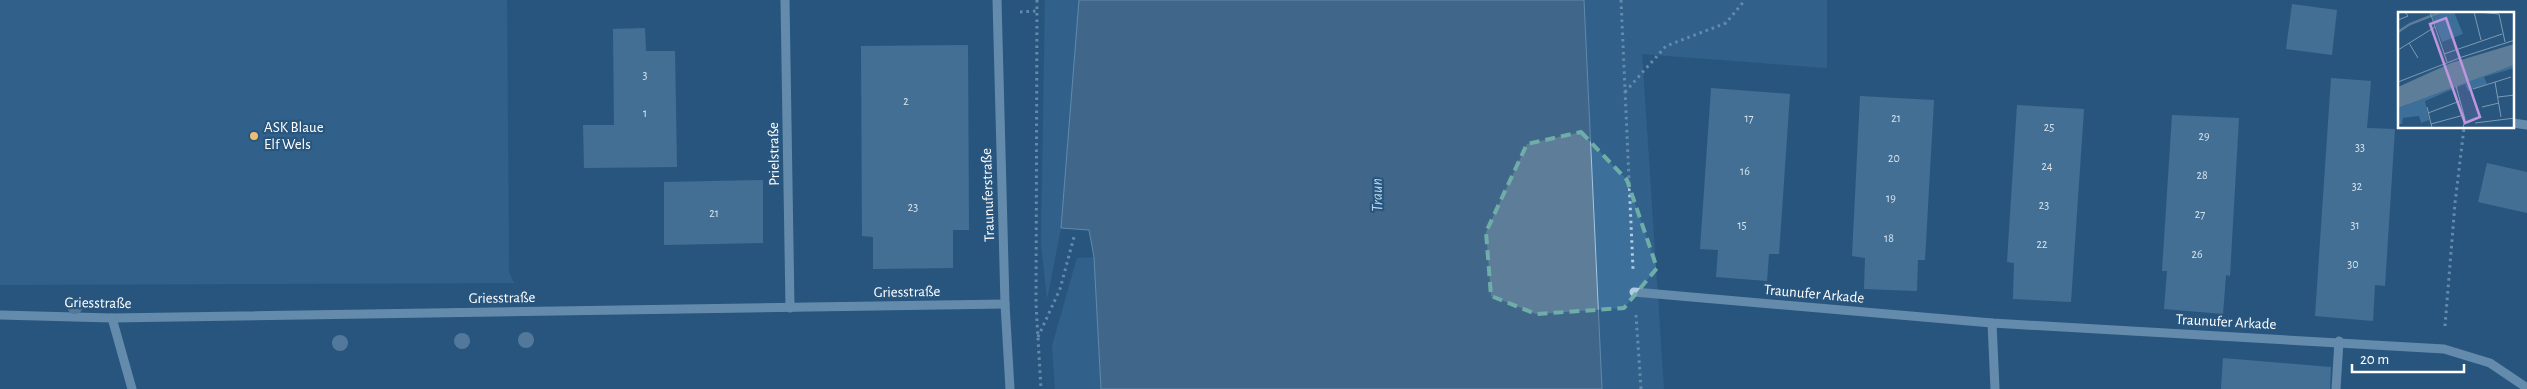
<svg xmlns="http://www.w3.org/2000/svg" width="2527" height="389" font-family="'Alegreya Sans',sans-serif">
<rect width="100%" height="100%" fill="#28567e"/>
<!-- green -->
<g fill="#3c709b">
<path d="M 0,0 L 507,0 L 509,272 L 514,283 L 0,285 Z"/>
<path d="M 1045,0 L 1079,0 L 1061,228 L 1047,299 L 1041,244 Z"/>
<path d="M 1584,0 L 1827,0 L 1827,68 L 1642,54 L 1664,389 L 1602,389 Z"/>
<path d="M 1094,257 L 1101,389 L 1055,389 L 1052,346 L 1077,258 Z"/>
</g>
<!-- water -->
<path fill="#5d7d99" stroke="#a3c8e5" d="M 1079,0 L 1584,0 L 1602,389 L 1101,389 L 1094,257 L 1089,230 L 1061,228 Z"/>
<!-- building -->
<g fill="#658eb0">
<path d="M 2292,4 L 2337,10 L 2332,55 L 2286,49 Z"/>
<path d="M 645,28 L 646,51 L 675,51 L 677,167 L 584,168 L 583,125 L 614,125 L 613,29 Z"/>
<path d="M 968,45 L 969,230 L 953,230 L 953,268 L 873,269 L 873,237 L 862,236 L 861,46 Z"/>
<path d="M 2331,78 L 2371,81 L 2367,128 L 2395,129 L 2385,286 L 2375,285 L 2373,321 L 2315,316 Z"/>
<path d="M 1711,88 L 1790,94 L 1779,254 L 1769,254 L 1767,281 L 1716,277 L 1718,250 L 1700,249 Z"/>
<path d="M 1860,96 L 1934,100 L 1925,260 L 1918,260 L 1917,291 L 1864,289 L 1865,258 L 1852,256 Z"/>
<path d="M 2017,105 L 2084,109 L 2071,302 L 2013,299 L 2014,263 L 2007,262 Z"/>
<path d="M 2172,115 L 2239,118 L 2230,276 L 2226,275 L 2223,314 L 2164,309 L 2167,271 L 2162,271 Z"/>
<path d="M 2487,163 L 2527,172 L 2527,213 L 2478,202 Z"/>
<path d="M 763,180 L 763,243 L 664,245 L 664,182 Z"/>
<path d="M 2223,358 L 2331,367 L 2330,389 L 2221,389 Z"/>
</g>
<g fill="none" stroke-linecap="round" stroke-linejoin="round">
<!-- path -->
<g stroke="#afcce4" stroke-width="3" stroke-dasharray="2.5 4" stroke-linecap="butt">
<path d="M 1037,0 L 1036,304 L 1041,389"/>
<path d="M 1621,0 L 1633,269"/>
<path d="M 1020,12 L 1037,11"/>
<path d="M 1625,92 L 1666,46 L 1726,23 L 1745,0"/>
<path d="M 1636,315 L 1641,389"/>
<path d="M 2445,326 L 2455,203 L 2464,128"/>
<path d="M 1038,337 L 1060,289 L 1074,237"/>
</g>
<!-- minor -->
<g stroke="#afcce4" stroke-width="9">
<path d="M 785,0 L 790,308"/>
<path d="M 997,0 L 1005,304 L 1010,389"/>
<path d="M 2513,123 L 2527,125"/>
<path d="M 1634,292 L 1992,323 L 2444,349 L 2490,363 L 2527,388"/>
<path d="M 0,315 L 112,318 L 1005,304"/>
<path d="M 112,318 L 132,389"/>
<path d="M 1992,323 L 1995,389"/>
<path d="M 2336,389 L 2339,341"/>
</g>
</g>
<!-- trees -->
<g fill="#85a4bf">
<circle cx="75" cy="306" r="8"/>
<circle cx="526" cy="340" r="8"/>
<circle cx="462" cy="341" r="8"/>
<circle cx="340" cy="343" r="8"/>
</g>
<!-- marked area -->
<path d="M0 0H2527V389H0ZM 1581,132 L 1627,180 L 1657,268 L 1624,308 L 1536,314 L 1491,296 L 1486,232 L 1527,144 Z" fill="#28567e" fill-opacity=".55" fill-rule="evenodd"/>
<path fill="none" stroke="#6fada8" stroke-width="4" stroke-dasharray="10 6" stroke-linejoin="round" d="M 1581,132 L 1627,180 L 1657,268 L 1624,308 L 1536,314 L 1491,296 L 1486,232 L 1527,144 Z"/>
<!-- markers -->
<circle fill="#ecbd75" stroke="#28567e" stroke-width="2" cx="254" cy="136" r="5"/>
<g text-anchor="middle" dominant-baseline="central" stroke-width="4.5" stroke-linejoin="round" paint-order="stroke">
<!-- number labels -->
<g font-size="12" fill="#d8e3eb">
<text x="645" y="75">3</text>
<text x="906" y="101">2</text>
<text x="645" y="113">1</text>
<text x="1749" y="118">17</text>
<text x="1896" y="118">21</text>
<text x="2049" y="127">25</text>
<text x="2204" y="136">29</text>
<text x="2360" y="147">33</text>
<text x="1894" y="158">20</text>
<text x="2047" y="166">24</text>
<text x="1745" y="171">16</text>
<text x="2202" y="175">28</text>
<text x="2357" y="186">32</text>
<text x="1891" y="198">19</text>
<text x="2044" y="205">23</text>
<text x="913" y="207">23</text>
<text x="714" y="213">21</text>
<text x="2200" y="214">27</text>
<text x="1742" y="225">15</text>
<text x="2355" y="225">31</text>
<text x="1889" y="238">18</text>
<text x="2042" y="244">22</text>
<text x="2197" y="254">26</text>
<text x="2353" y="264">30</text>
</g>
<!-- poi labels -->
<g font-size="15" fill="#fff" stroke="#28567e" text-anchor="start">
<text x="264" y="127">ASK Blaue<tspan x="264" dy="17">Elf Wels</tspan></text>
</g>
<!-- street labels -->
<g font-size="15" fill="#fff" stroke="#28567e">
<text transform="translate(774 154) rotate(-91)">Prielstraße</text>
<text transform="translate(988 195) rotate(-92)">Traunuferstraße</text>
<text transform="translate(907 292) rotate(-1)">Griesstraße</text>
<text transform="translate(1814 294) rotate(5)">Traunufer Arkade</text>
<text transform="translate(502 298) rotate(-1)">Griesstraße</text>
<text transform="translate(98 303) rotate(1)">Griesstraße</text>
<text transform="translate(2226 322) rotate(3)">Traunufer Arkade</text>
</g>
<!-- water labels -->
<g font-size="16" font-style="italic" fill="#bad6ec" stroke="#28567e">
<text transform="translate(1377 195) rotate(-91)">Traun</text>
</g>
</g>
<!-- overview -->
<g transform="translate(2398 12)">
<rect width="116" height="116" fill="#28567e"/>
<path d="M 56,0 L 65,22 L 44,30 L 33,1 ZM 116,53 L 116,56 L 86,65 L 89,72 L 70,79 L 67,72 L 27,89 L 31,108 L 23,111 L 21,104 L 5,106 L 4,112 L 0,112 L 0,96 Z" fill="#3c709b"/>
<path d="M 116,32 L 116,53 L 0,96 L 0,75 L 53,51 Z" fill="#5d7d99"/>
<path fill="none" stroke="#5d7d99" stroke-width="2.5" d="M 0,20 L 12,12 L 43,0"/>
<path fill="none" stroke="#7e9ab2" stroke-width="1" d="M 32,0 L 49,50M 76,0 L 83,28M 80,0 L 101,2 L 107,30M 0,8 L 10,4 L 7,0M 11,31 L 20,46M 0,38 L 37,15M 46,42 L 104,22M 0,70 L 64,45 L 117,28M 97,70 L 103,105M 58,74 L 67,107 L 65,116M 75,77 L 113,65M 100,85 L 117,83M 29,95 L 34,116M 84,95 L 101,91M 30,101 L 62,89M 77,111 L 117,106M 33,112 L 66,103"/>
<path fill="#bd96df" fill-opacity="0.15" stroke="#bd96df" stroke-width="2.5" d="M 48,6 L 82,105 L 67,111 L 32,12 Z"/>
<rect width="116" height="116" fill="none" stroke="#fff" stroke-width="2.5"/>
</g>
<!-- scale -->
<path d="M2352 364v8h112v-8" fill="none" stroke="#ffffff" stroke-width="2.5"/>
<text x="2360" y="364" font-size="15" fill="#ffffff" stroke="#28567e" stroke-width="4" paint-order="stroke">20 m</text>
</svg>
